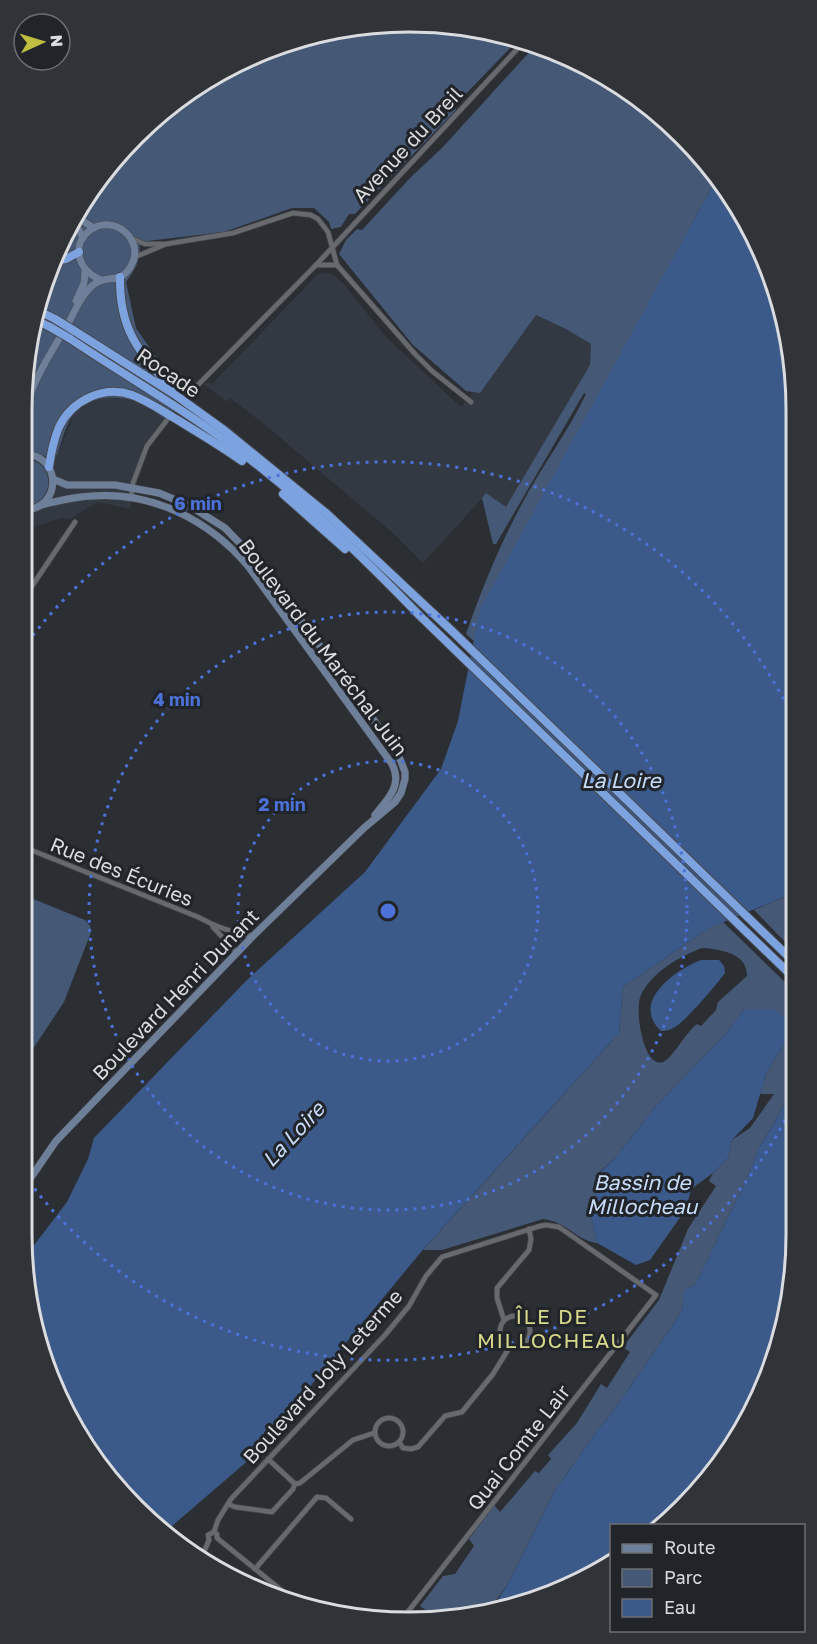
<svg xmlns="http://www.w3.org/2000/svg" width="817" height="1644" font-family="'Golos Text',sans-serif">
<rect width="100%" height="100%" fill="#2b2e33"/>
<!-- built -->
<g fill="#333943">
<path d="M 327,273 L 333,275 L 343,283 L 386,337 L 461,407 L 473,392 L 480,392 L 536,315 L 566,329 L 591,344 L 590,365 L 506,508 L 486,494 L 423,563 L 394,534 L 264,424 L 230,398 L 227,402 L 204,384 L 209,382 L 212,384 L 318,274 Z"/>
<path d="M 102,398 L 125,399 L 142,404 L 166,420 L 145,447 L 130,509 L 98,502 L 69,519 L 61,518 L 22,531 L 22,453 L 57,455 L 75,413 L 84,405 Z"/>
</g>
<!-- green -->
<g fill="#455976" fill-rule="evenodd">
<path d="M 434,22 L 515,43 L 454,106 L 456,110 L 355,214 L 349,214 L 341,227 L 331,229 L 329,222 L 314,208 L 292,208 L 224,232 L 139,242 C 142,259 136,268 126,282 L 136,328 L 165,370 L 190,387 L 166,420 C 159,415 151,409 143,404 C 123,395 92,394 76,412 C 66,422 62,441 57,455 L 46,456 L 22,453 L 22,383 L 61,237 L 153,117 L 284,42 Z"/>
<path d="M 533,48 L 580,61 L 664,117 L 718,176 L 481,609 L 475,642 L 466,634 C 486,576 511,518 544,466 C 559,442 574,419 586,394 L 584,393 L 496,544 L 493,544 L 482,498 L 486,493 L 506,507 L 590,365 L 591,344 L 566,329 L 536,315 L 480,393 L 466,391 L 413,345 L 339,254 L 346,240 L 357,229 L 362,230 L 411,177 L 442,148 Z"/>
<path d="M 22,459 C 57,458 57,506 22,506 Z"/>
<path d="M 794,893 L 794,951 L 754,910 Z"/>
<path d="M 21,894 L 85,920 L 90,926 L 91,932 L 64,1002 L 21,1067 Z"/>
<path d="M 723,922 L 794,991 L 795,1087 L 758,1150 L 746,1181 L 695,1285 C 682,1290 684,1292 683,1304 C 683,1309 679,1315 677,1319 L 609,1417 L 599,1428 L 556,1489 L 508,1584 L 488,1611 L 459,1620 L 420,1618 L 427,1611 L 420,1606 L 443,1576 L 455,1574 L 474,1546 L 469,1539 L 494,1505 L 500,1512 L 535,1471 L 539,1473 L 551,1459 L 548,1455 L 577,1423 L 601,1384 L 607,1388 L 630,1352 L 623,1347 L 659,1300 L 688,1229 L 716,1186 L 709,1181 L 713,1173 L 728,1158 L 732,1140 L 750,1128 L 774,1094 L 760,1094 L 767,1071 L 785,1043 L 744,1009 L 724,1036 L 655,1107 L 615,1158 L 595,1176 L 596,1198 L 591,1216 L 597,1243 C 576,1240 567,1222 543,1219 L 442,1250 L 423,1250 L 619,1033 L 623,987 L 709,928 ZM 702,948 C 719,949 748,953 747,976 L 718,1002 L 716,1010 L 701,1026 L 697,1024 C 686,1032 672,1059 663,1062 C 643,1069 634,1008 641,995 C 651,973 680,956 702,948 Z"/>
</g>
<!-- water -->
<g fill="#3c5a89">
<path d="M 718,176 L 767,261 L 793,358 L 794,893 L 709,928 L 623,987 L 619,1033 L 421,1252 L 251,1458 L 165,1532 L 101,1472 L 42,1360 L 25,1257 L 67,1202 L 88,1159 L 94,1138 L 247,980 L 365,872 L 441,769 L 458,721 L 480,609 Z"/>
<path d="M 701,960 L 719,960 L 724,966 L 725,973 C 717,984 686,1021 675,1027 C 670,1030 667,1031 661,1031 C 630,1002 675,970 701,960 Z"/>
<path d="M 744,1009 L 774,1009 L 786,1019 L 785,1043 L 767,1071 L 753,1118 L 732,1140 L 728,1158 L 713,1173 L 691,1189 L 686,1209 L 650,1260 L 636,1265 L 597,1243 L 591,1216 L 596,1198 L 595,1177 L 615,1158 L 655,1107 L 724,1036 Z"/>
<path d="M 795,1087 L 795,1261 L 756,1407 L 682,1510 L 660,1525 L 612,1526 L 611,1560 L 580,1583 L 491,1610 L 508,1584 L 556,1489 L 599,1428 L 609,1417 L 677,1319 C 679,1315 683,1309 683,1304 C 684,1291 680,1291 695,1285 L 746,1181 L 758,1150 Z"/>
</g>
<g fill="none" stroke-linecap="round" stroke-linejoin="round">
<!-- minor-tunnel -->
<path stroke="#45484d" stroke-width="4.5" stroke-dasharray="4.5 2" stroke-linecap="butt" d="M 171,416 L 190,393"/>
<!-- minor casing -->
<g stroke="#47494e" stroke-width="6">
<g id="minor">
<path d="M 131,238 L 145,244 L 163,244"/>
<path d="M 135,257 L 166,244 L 233,233 L 293,213 L 311,215 L 318,219 L 328,232 L 337,265 L 415,354 L 432,371 L 471,402"/>
<path d="M 316,265 L 337,265"/>
<path d="M 190,393 L 316,265 L 521,45"/>
<path d="M 131,497 L 133,483 L 147,446 L 167,420"/>
<path d="M 22,601 L 75,522"/>
<path d="M 21,846 L 198,917 C 216,927 233,933 253,936"/>
<path d="M 213,927 L 236,952"/>
<circle cx="515" cy="1331" r="15"/>
<path d="M 504,1320 L 497,1298 L 497,1288 L 529,1250 L 531,1239 L 529,1229"/>
<circle cx="389" cy="1432" r="14"/>
<path d="M 399,1442 L 403,1448 L 411,1449 L 418,1447 L 445,1416 L 462,1412 L 493,1374 L 511,1345"/>
<path d="M 268,1459 L 295,1484"/>
<path d="M 228,1504 L 235,1507 L 272,1512 L 293,1489 L 295,1484 L 300,1483 L 353,1440 L 374,1433"/>
<path d="M 214,1532 L 217,1534 L 217,1538 L 291,1598"/>
<path d="M 209,1540 L 208,1535 L 214,1532 L 218,1520 L 231,1499 L 385,1335 L 409,1306 L 426,1276 L 442,1257 L 540,1226 L 546,1225 L 559,1227 L 656,1295 L 403,1618"/>
<path d="M 200,1561 L 209,1540"/>
<path d="M 255,1569 L 317,1497 L 326,1498 L 351,1519"/>
</g>
</g>
<!-- secondary casing -->
<g stroke="#47494e" stroke-width="8">
<g id="secondary">
<path d="M 76,217 L 94,228"/>
<path d="M 74,220 L 83,238"/>
<path d="M 76,301 L 84,283 L 85,270"/>
<path d="M 22,411 L 25,399"/>
<path d="M 31,454 C 9,411 47,360 68,324 C 75,311 83,291 96,283 C 109,275 121,284 131,266 C 146,240 113,212 89,231 C 69,247 81,274 102,280"/>
<path d="M 41,505 C 57,501 74,497 91,496 C 152,491 209,520 248,566 L 392,764 C 403,785 388,799 375,815"/>
<path d="M 22,510 C 63,511 63,453 22,454"/>
<path d="M 21,1192 L 56,1141 L 253,936 L 364,828 L 395,802 L 401,793 L 405,779 L 405,772 L 400,759 L 363,704 L 256,560 L 225,528 L 190,506 L 159,493 L 115,485 L 67,485 L 53,479"/>
</g>
</g>
<!-- trunk casing -->
<g stroke="#47494e" stroke-width="10">
<g id="trunk">
<path d="M 54,261 L 66,259 L 79,252"/>
<path d="M 120,277 C 119,330 139,352 172,389"/>
<path d="M 41,312 L 55,319"/>
<path d="M 38,321 L 50,327"/>
<path d="M 73,330 L 174,394 L 224,430 L 326,513 L 452,631 L 794,962"/>
<path d="M 69,338 C 118,371 170,401 219,436 C 292,488 357,551 420,616 L 794,978"/>
<path d="M 49,467 C 51,453 54,439 59,427 C 72,400 104,385 132,395 C 148,401 162,411 176,419 C 199,433 221,446 242,461"/>
<path d="M 283,494 L 345,549"/>
</g>
</g>
<!-- minor -->
<use href="#minor" stroke="#666a6f" stroke-width="4.5"/>
<!-- secondary -->
<use href="#secondary" stroke="#6e7f9a" stroke-width="7"/>
<!-- trunk -->
<use href="#trunk" stroke="#7ca3e0" stroke-width="8"/>
<!-- trunk-bridge casing -->
<g stroke="#47494e" stroke-width="10" stroke-linecap="butt">
<g id="trunk-bridge">
<path d="M 55,319 L 73,330"/>
<path d="M 50,327 L 69,338"/>
</g>
</g>
<!-- trunk-bridge -->
<use href="#trunk-bridge" stroke="#7ca3e0" stroke-width="8"/>
</g>
<!-- distance rings -->
<g fill="none" stroke="#4c72da" stroke-width="3" stroke-dasharray="3 6">
<circle cx="388" cy="911" r="150"/>
<circle cx="388" cy="911" r="299"/>
<path d="M793 1104A449 449 0 0 1 22 1172M22 650A449 449 0 0 1 793 718"/>
</g>
<g text-anchor="middle" dominant-baseline="central" stroke-width="6" stroke-linejoin="round" paint-order="stroke">
<!-- street labels -->
<g font-size="20" fill="#dadcdf" stroke="#212429">
<text transform="translate(407 144) rotate(-47)">Avenue du Breil</text>
<text transform="translate(169 372) rotate(34)">Rocade</text>
<text transform="translate(324 647) rotate(53)">Boulevard du Maréchal Juin</text>
<text transform="translate(122 871) rotate(22)">Rue des Écuries</text>
<text transform="translate(175 994) rotate(-46)">Boulevard Henri Dunant</text>
<text transform="translate(322 1376) rotate(-48)">Boulevard Joly Leterme</text>
<text transform="translate(518 1447) rotate(-52)">Quai Comte Lair</text>
</g>
<!-- water labels -->
<g font-size="21" font-style="italic" fill="#c8dcf9" stroke="#212429">
<text x="621" y="780">La Loire</text>
<text transform="translate(293 1134) rotate(-47)">La Loire</text>
<text x="642" y="1182">Bassin de<tspan x="642" dy="24">Millocheau</tspan></text>
</g>
<!-- neighbourhood labels -->
<g font-size="21" letter-spacing="1.5" fill="#d7d88a" stroke="#212429">
<text x="552" y="1316">ÎLE DE<tspan x="552" dy="24">MILLOCHEAU</tspan></text>
</g>
</g>
<!-- crop -->
<path d="M0 0H817V1644H0ZM409 32H409A377 377 0 0 1 786 409V1235A377 377 0 0 1 409 1612H409A377 377 0 0 1 32 1235V409A377 377 0 0 1 409 32Z" fill="#303338" fill-rule="evenodd"/>
<path fill="none" stroke="#dadcdf" stroke-width="3" d="M409 32H409A377 377 0 0 1 786 409V1235A377 377 0 0 1 409 1612H409A377 377 0 0 1 32 1235V409A377 377 0 0 1 409 32Z"/>
<circle cx="388" cy="911" r="9" fill="#4c72da" stroke="#212429" stroke-width="3"/>
<g font-size="18" text-anchor="middle" font-weight="bold" fill="#4c72da" stroke="#212429" stroke-width="6" stroke-linejoin="round" paint-order="stroke">
<text x="198" y="510">6 min</text>
<text x="177" y="706">4 min</text>
<text x="282" y="811">2 min</text>
</g>
<!-- legend -->
<rect x="610" y="1524" width="195" height="108" fill="#212429" stroke="#6b6e72" stroke-width="1.5"/>
<rect x="622" y="1544" width="30" height="9" fill="#6e7f9a" stroke="#6b6e72" stroke-width="1.5"/>
<text x="664" y="1554" font-size="18" fill="#dadcdf">Route</text>
<rect x="622" y="1569" width="30" height="18" fill="#455976" stroke="#6b6e72" stroke-width="1.5"/>
<text x="664" y="1584" font-size="18" fill="#dadcdf">Parc</text>
<rect x="622" y="1599" width="30" height="18" fill="#3c5a89" stroke="#6b6e72" stroke-width="1.5"/>
<text x="664" y="1614" font-size="18" fill="#dadcdf">Eau</text>
<!-- north arrow -->
<g transform="translate(42 42) rotate(86)"><circle r="28" fill="#212429" stroke="#6b6e72" stroke-width="1.5"/>
<path d="M0-4.5L10 22L0 15L-10 22Z" fill="#bfbe41"/>
<text y="-9" font-size="16" font-weight="bold" text-anchor="middle" fill="#dadcdf">N</text>
</g>
</svg>
